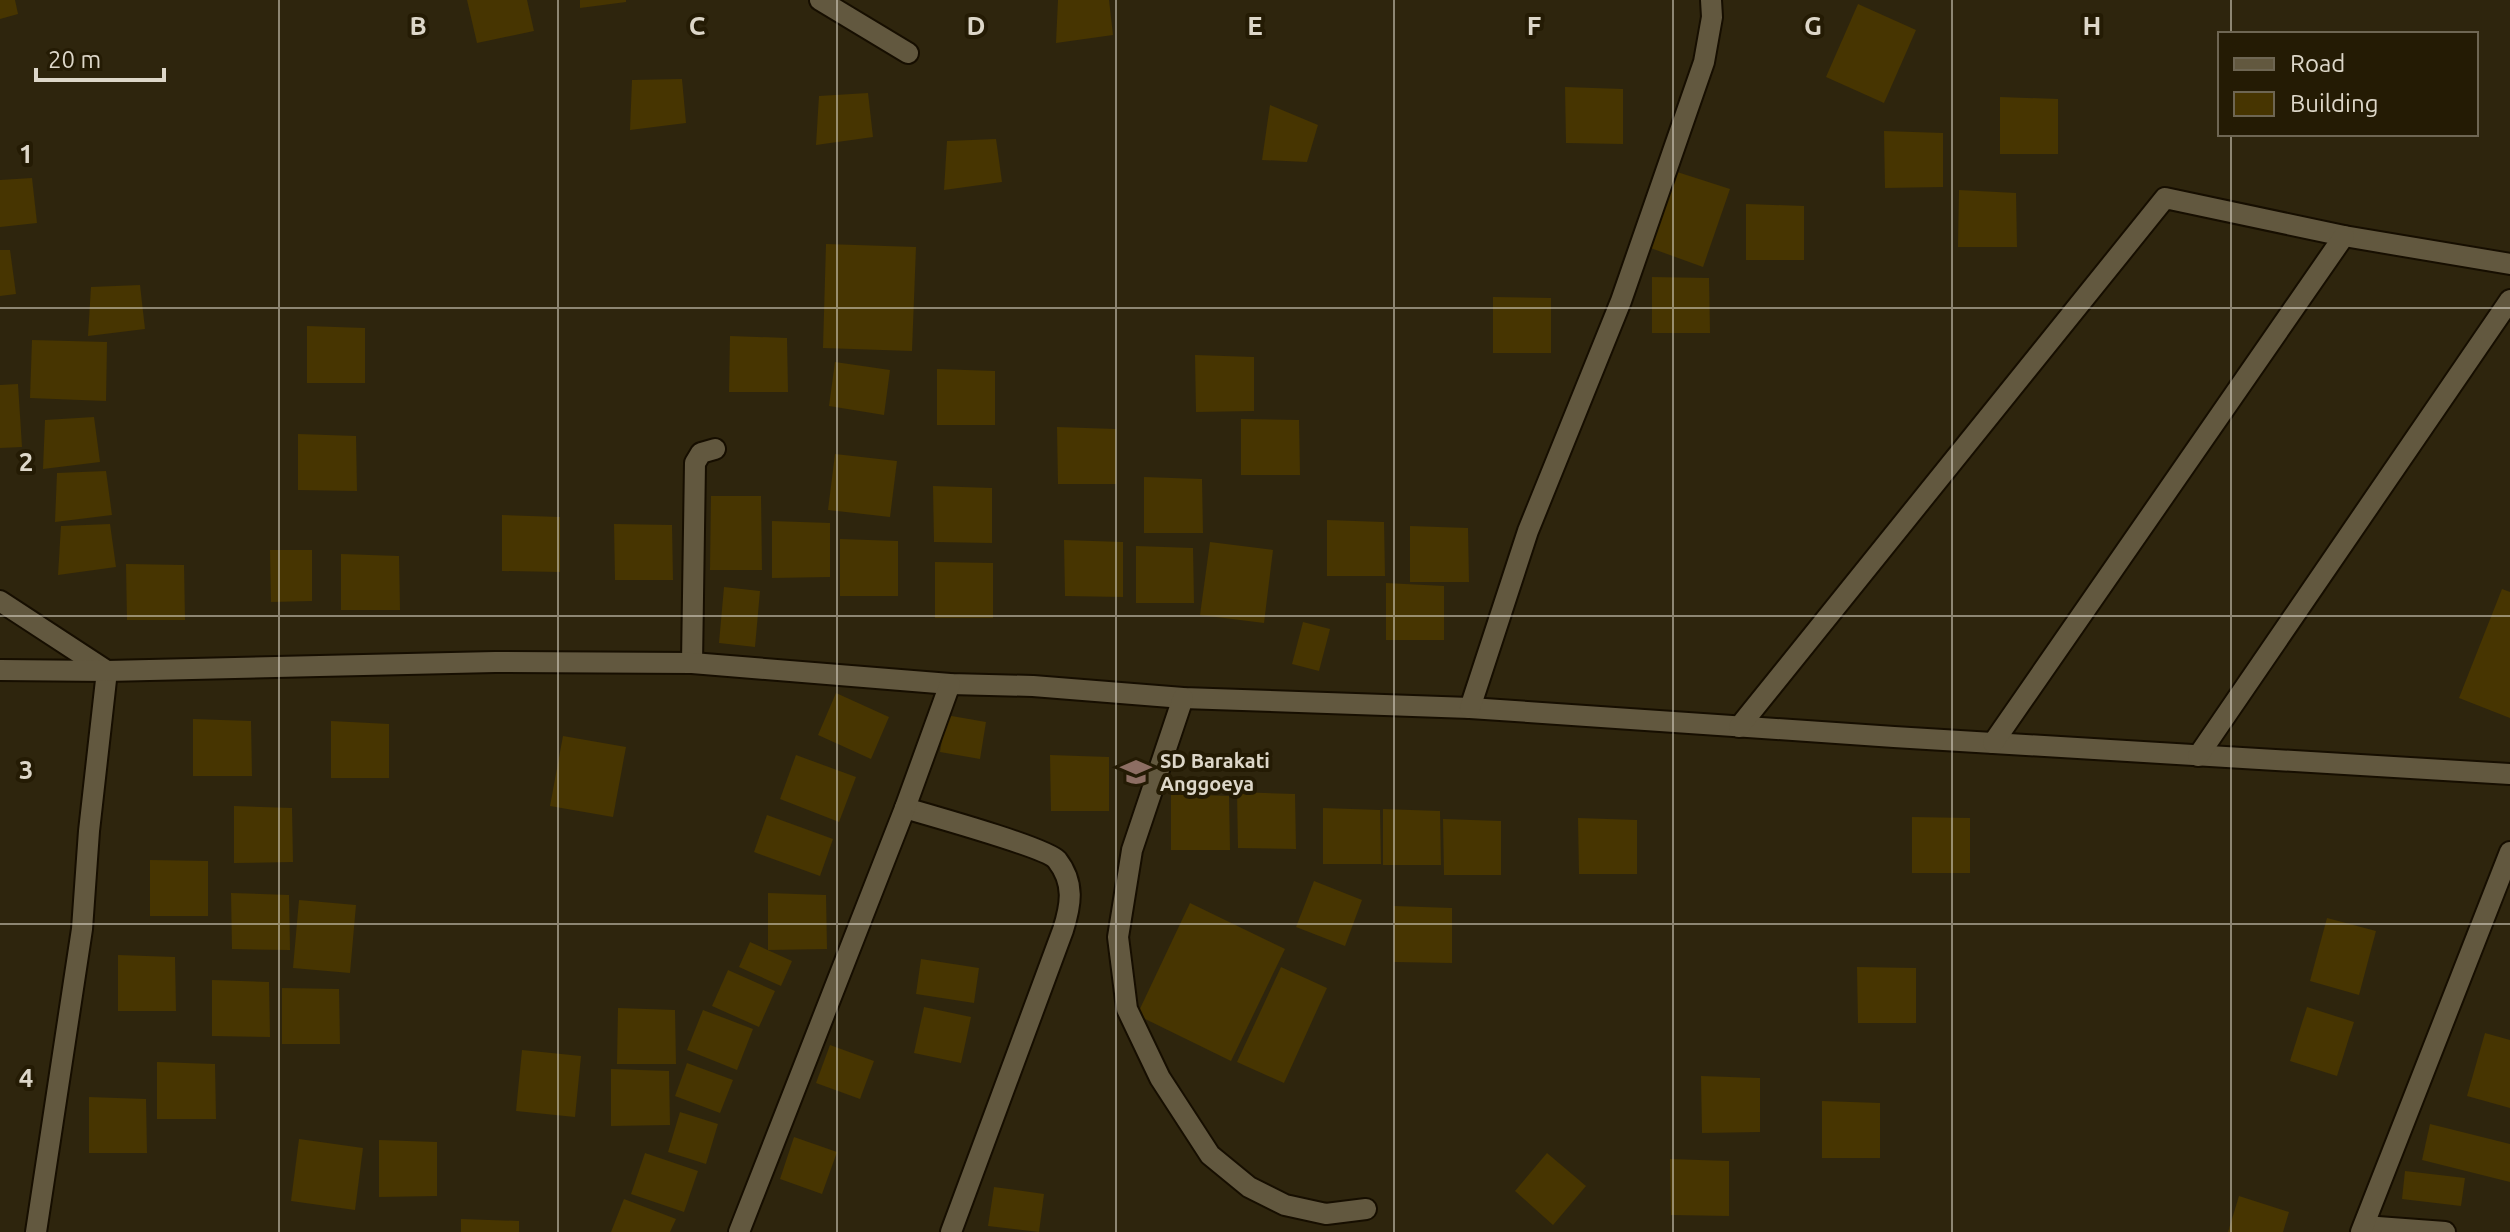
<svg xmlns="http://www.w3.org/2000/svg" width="2510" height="1232" font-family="Ubuntu,sans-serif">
<rect width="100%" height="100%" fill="#2e250d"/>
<!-- building -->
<g fill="#473501">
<path d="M 0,0 L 15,0 L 18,14 L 0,19 Z"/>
<path d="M 467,0 L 527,0 L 534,31 L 477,43 Z"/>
<path d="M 580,0 L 626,0 L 626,2 L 580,8 Z"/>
<path d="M 1058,0 L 1109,0 L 1113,35 L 1056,43 Z"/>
<path d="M 1858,4 L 1916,30 L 1884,103 L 1826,77 Z"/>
<path d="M 682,79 L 686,123 L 630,130 L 632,80 Z"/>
<path d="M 1565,87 L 1623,89 L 1623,144 L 1566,143 Z"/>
<path d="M 868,93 L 873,137 L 816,145 L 819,96 Z"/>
<path d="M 2000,97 L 2058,99 L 2058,154 L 2000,154 Z"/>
<path d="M 1270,105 L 1318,125 L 1307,162 L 1262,160 Z"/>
<path d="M 1884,131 L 1943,133 L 1943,187 L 1885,188 Z"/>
<path d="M 996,139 L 1002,182 L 944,190 L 947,141 Z"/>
<path d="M 1671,170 L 1730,189 L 1703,267 L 1645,246 Z"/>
<path d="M 32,178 L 37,223 L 0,227 L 0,180 Z"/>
<path d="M 1959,190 L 2016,193 L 2017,247 L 1958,247 Z"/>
<path d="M 1746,204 L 1804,206 L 1804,260 L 1746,260 Z"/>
<path d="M 826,244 L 916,247 L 912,351 L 823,348 Z"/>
<path d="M 0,250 L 10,250 L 16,294 L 0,296 Z"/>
<path d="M 1652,277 L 1709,278 L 1710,333 L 1652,333 Z"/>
<path d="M 140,285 L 145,329 L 88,336 L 91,287 Z"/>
<path d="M 1493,297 L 1551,298 L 1551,353 L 1493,353 Z"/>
<path d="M 307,326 L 365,328 L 365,383 L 307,383 Z"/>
<path d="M 730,336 L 787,338 L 788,392 L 729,392 Z"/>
<path d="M 32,340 L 107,342 L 106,401 L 30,398 Z"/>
<path d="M 1195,355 L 1254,357 L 1254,411 L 1196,412 Z"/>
<path d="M 835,362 L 890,370 L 884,415 L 829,406 Z"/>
<path d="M 937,369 L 995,371 L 995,425 L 937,425 Z"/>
<path d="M 18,384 L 22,447 L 0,448 L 0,385 Z"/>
<path d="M 94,417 L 100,462 L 43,469 L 45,420 Z"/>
<path d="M 1241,419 L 1299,420 L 1300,475 L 1241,475 Z"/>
<path d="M 1057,427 L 1116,429 L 1116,484 L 1058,484 Z"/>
<path d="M 298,434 L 356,436 L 357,491 L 298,490 Z"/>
<path d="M 835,454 L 897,461 L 890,517 L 828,510 Z"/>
<path d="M 106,471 L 112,515 L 55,522 L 57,473 Z"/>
<path d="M 1144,477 L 1202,479 L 1203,533 L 1144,533 Z"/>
<path d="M 933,486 L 992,488 L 992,543 L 934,542 Z"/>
<path d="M 711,496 L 761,496 L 762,570 L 710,570 Z"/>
<path d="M 502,515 L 560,517 L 560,572 L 502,571 Z"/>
<path d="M 1327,520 L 1384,522 L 1385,576 L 1327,576 Z"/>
<path d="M 772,521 L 830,523 L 830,577 L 772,578 Z"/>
<path d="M 110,524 L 116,567 L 58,575 L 61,526 Z"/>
<path d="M 614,524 L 672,525 L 673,580 L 615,580 Z"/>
<path d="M 1410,526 L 1468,528 L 1469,582 L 1410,582 Z"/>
<path d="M 840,539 L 898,541 L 898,596 L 840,596 Z"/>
<path d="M 1064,540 L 1123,542 L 1123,597 L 1065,596 Z"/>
<path d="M 1210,542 L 1273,550 L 1264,623 L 1200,615 Z"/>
<path d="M 1136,546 L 1193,548 L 1194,603 L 1136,603 Z"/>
<path d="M 270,550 L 312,550 L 312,601 L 271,602 Z"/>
<path d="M 341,554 L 399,556 L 400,610 L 341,610 Z"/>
<path d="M 935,562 L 993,563 L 993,618 L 935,618 Z"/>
<path d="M 126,564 L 184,565 L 185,620 L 127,620 Z"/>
<path d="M 1386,583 L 1444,586 L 1444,640 L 1386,640 Z"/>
<path d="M 724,587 L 760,591 L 755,647 L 719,643 Z"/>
<path d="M 2502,589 L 2510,592 L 2510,718 L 2459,698 Z"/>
<path d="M 1303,622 L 1330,629 L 1319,671 L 1292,664 Z"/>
<path d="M 836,693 L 889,717 L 871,759 L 818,735 Z"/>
<path d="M 946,715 L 986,722 L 980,759 L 940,752 Z"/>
<path d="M 193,719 L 251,721 L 252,776 L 193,776 Z"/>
<path d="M 331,721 L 389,724 L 389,778 L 331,778 Z"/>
<path d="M 563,736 L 626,747 L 613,817 L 550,806 Z"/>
<path d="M 796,755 L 856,777 L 839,822 L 780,799 Z"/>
<path d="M 1050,755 L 1109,757 L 1109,811 L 1051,811 Z"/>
<path d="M 1237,792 L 1295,794 L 1296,849 L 1238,848 Z"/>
<path d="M 1171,794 L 1229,796 L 1230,850 L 1171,850 Z"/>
<path d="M 234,806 L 292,808 L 293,862 L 234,863 Z"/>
<path d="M 1323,808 L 1380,810 L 1381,864 L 1323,864 Z"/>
<path d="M 1383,809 L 1440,811 L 1441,865 L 1383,865 Z"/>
<path d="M 767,815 L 833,839 L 820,876 L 754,852 Z"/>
<path d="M 1912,817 L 1970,818 L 1970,873 L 1912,873 Z"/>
<path d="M 1578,818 L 1637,820 L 1637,874 L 1579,874 Z"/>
<path d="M 1443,819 L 1501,821 L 1501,875 L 1444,875 Z"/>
<path d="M 150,860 L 208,861 L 208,916 L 150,916 Z"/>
<path d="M 1314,881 L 1362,900 L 1345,946 L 1296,927 Z"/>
<path d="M 231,893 L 289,895 L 290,950 L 232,949 Z"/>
<path d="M 768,893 L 826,895 L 827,949 L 768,950 Z"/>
<path d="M 299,900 L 356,905 L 350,973 L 293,968 Z"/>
<path d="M 1190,903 L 1285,949 L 1231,1061 L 1137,1015 Z"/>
<path d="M 1394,906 L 1452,908 L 1452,963 L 1394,962 Z"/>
<path d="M 2327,918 L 2376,931 L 2359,995 L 2310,981 Z"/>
<path d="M 750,942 L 792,961 L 781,986 L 739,967 Z"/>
<path d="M 118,955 L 175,957 L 176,1011 L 118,1011 Z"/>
<path d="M 921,959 L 979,968 L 974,1003 L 916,994 Z"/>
<path d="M 1281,967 L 1327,988 L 1284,1083 L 1237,1062 Z"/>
<path d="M 1857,967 L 1916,968 L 1916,1023 L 1858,1023 Z"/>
<path d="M 728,970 L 775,991 L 759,1027 L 712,1006 Z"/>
<path d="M 212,980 L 269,982 L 270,1037 L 212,1036 Z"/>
<path d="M 282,988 L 339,989 L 340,1044 L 282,1044 Z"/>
<path d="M 924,1007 L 971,1017 L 961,1063 L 914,1053 Z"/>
<path d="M 2307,1007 L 2354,1022 L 2337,1076 L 2290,1061 Z"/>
<path d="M 618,1008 L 675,1010 L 676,1064 L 617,1064 Z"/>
<path d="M 703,1010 L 753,1029 L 737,1070 L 687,1050 Z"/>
<path d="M 2485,1033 L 2510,1040 L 2510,1108 L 2467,1096 Z"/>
<path d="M 830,1045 L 874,1061 L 860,1099 L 816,1083 Z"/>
<path d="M 522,1050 L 581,1056 L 575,1117 L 516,1111 Z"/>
<path d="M 157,1062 L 215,1064 L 216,1119 L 157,1119 Z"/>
<path d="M 687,1063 L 733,1080 L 720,1113 L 675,1096 Z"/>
<path d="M 611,1069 L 669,1071 L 670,1125 L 611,1126 Z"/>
<path d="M 1701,1076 L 1760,1078 L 1760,1132 L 1702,1133 Z"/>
<path d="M 89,1097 L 146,1099 L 147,1153 L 89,1153 Z"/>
<path d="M 1822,1101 L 1880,1103 L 1880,1158 L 1822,1158 Z"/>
<path d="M 680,1112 L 718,1124 L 706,1164 L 668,1152 Z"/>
<path d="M 2430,1124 L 2510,1144 L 2510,1182 L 2422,1160 Z"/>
<path d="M 794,1137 L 837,1152 L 822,1194 L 780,1179 Z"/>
<path d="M 299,1139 L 363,1148 L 355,1210 L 291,1201 Z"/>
<path d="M 379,1140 L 437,1142 L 437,1196 L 379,1197 Z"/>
<path d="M 645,1153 L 698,1171 L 684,1212 L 631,1194 Z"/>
<path d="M 1547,1153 L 1586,1186 L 1553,1225 L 1515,1191 Z"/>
<path d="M 1670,1159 L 1729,1161 L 1729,1216 L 1671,1215 Z"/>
<path d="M 2405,1171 L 2465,1178 L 2461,1206 L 2402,1199 Z"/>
<path d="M 994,1187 L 1044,1194 L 1039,1232 L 988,1226 Z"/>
<path d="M 2239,1196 L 2289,1212 L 2283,1232 L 2228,1232 Z"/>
<path d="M 624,1199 L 676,1219 L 670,1232 L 611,1232 Z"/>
<path d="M 461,1219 L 519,1221 L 519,1232 L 461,1232 Z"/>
</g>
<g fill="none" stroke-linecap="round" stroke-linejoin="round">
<!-- minor casing -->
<g stroke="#160e00" stroke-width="24">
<g id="minor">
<path d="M 820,0 L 908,53"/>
<path d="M 0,601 L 107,671 L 89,831 L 82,929 L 36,1232"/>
<path d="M 692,663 L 695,463 L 701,453 L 715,449"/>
<path d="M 0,670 L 107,671 L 495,662 L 692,663 L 950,684 L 1033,686 L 1183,698 L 1470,708 L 1894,737 L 2510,774"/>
<path d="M 1183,698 L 1132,850 L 1118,937 L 1127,1009 L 1160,1078 L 1210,1155 L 1249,1187 L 1285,1205 L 1326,1214 L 1366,1209"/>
<path d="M 1470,708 L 1528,531 L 1621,301 L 1704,62 L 1712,17 L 1711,0"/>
<path d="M 1739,727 L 2165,198 L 2344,236 L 2510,264"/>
<path d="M 1993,743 L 2344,236"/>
<path d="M 2198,756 L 2510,300"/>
<path d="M 905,808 C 929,815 1047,848 1057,860 C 1075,883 1071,905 1063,930 L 951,1232"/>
<path d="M 2364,1226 L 2445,1232"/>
<path d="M 739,1232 L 905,808 L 950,684"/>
<path d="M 2361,1232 L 2510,852"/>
</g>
</g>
<!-- minor -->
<use href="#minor" stroke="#62583f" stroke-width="20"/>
</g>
<!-- grid -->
<path fill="none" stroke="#ddd7c9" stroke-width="2" stroke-opacity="0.55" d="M 279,0 L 279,1232M 558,0 L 558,1232M 837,0 L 837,1232M 1116,0 L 1116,1232M 1394,0 L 1394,1232M 1673,0 L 1673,1232M 1952,0 L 1952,1232M 2231,0 L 2231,34M 2231,134 L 2231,1232M 0,308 L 2510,308M 0,616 L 2510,616M 0,924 L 2510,924"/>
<!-- icons -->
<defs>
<g id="school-bare" transform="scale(2.4)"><path d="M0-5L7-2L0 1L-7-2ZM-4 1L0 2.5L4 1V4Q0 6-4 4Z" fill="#8d6e63" stroke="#241b04" stroke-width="2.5" paint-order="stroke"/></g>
</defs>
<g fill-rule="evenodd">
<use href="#school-bare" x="1136" y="772"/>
</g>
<g text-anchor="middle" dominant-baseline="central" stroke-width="8" stroke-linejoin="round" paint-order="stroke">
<!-- poi labels -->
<g font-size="20" font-weight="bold" fill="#ddd7c9" stroke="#241b04" text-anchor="start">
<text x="1160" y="760">SD Barakati<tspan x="1160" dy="23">Anggoeya</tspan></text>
</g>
</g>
<g font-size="26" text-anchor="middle" font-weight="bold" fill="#ddd7c9" stroke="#241b04" stroke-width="8" stroke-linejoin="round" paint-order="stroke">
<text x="418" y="35">B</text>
<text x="697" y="35">C</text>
<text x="976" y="35">D</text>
<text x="1255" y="35">E</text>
<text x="1534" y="35">F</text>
<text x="1813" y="35">G</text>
<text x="2092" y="35">H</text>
<text x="26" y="163">1</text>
<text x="26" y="471">2</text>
<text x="26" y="779">3</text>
<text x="26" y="1087">4</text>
</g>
<!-- legend -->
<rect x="2218" y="32" width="260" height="104" fill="#241b04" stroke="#6e6653" stroke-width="2"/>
<rect x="2234" y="58" width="40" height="12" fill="#62583f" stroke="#6e6653" stroke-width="2"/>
<text x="2290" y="72" font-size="24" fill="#ddd7c9">Road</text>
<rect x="2234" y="92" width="40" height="24" fill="#473501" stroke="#6e6653" stroke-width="2"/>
<text x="2290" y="112" font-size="24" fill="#ddd7c9">Building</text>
<!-- scale -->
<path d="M36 68v12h128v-12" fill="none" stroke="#ddd7c9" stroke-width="4"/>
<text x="48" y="68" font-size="24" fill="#ddd7c9" stroke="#241b04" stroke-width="6" paint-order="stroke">20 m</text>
</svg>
